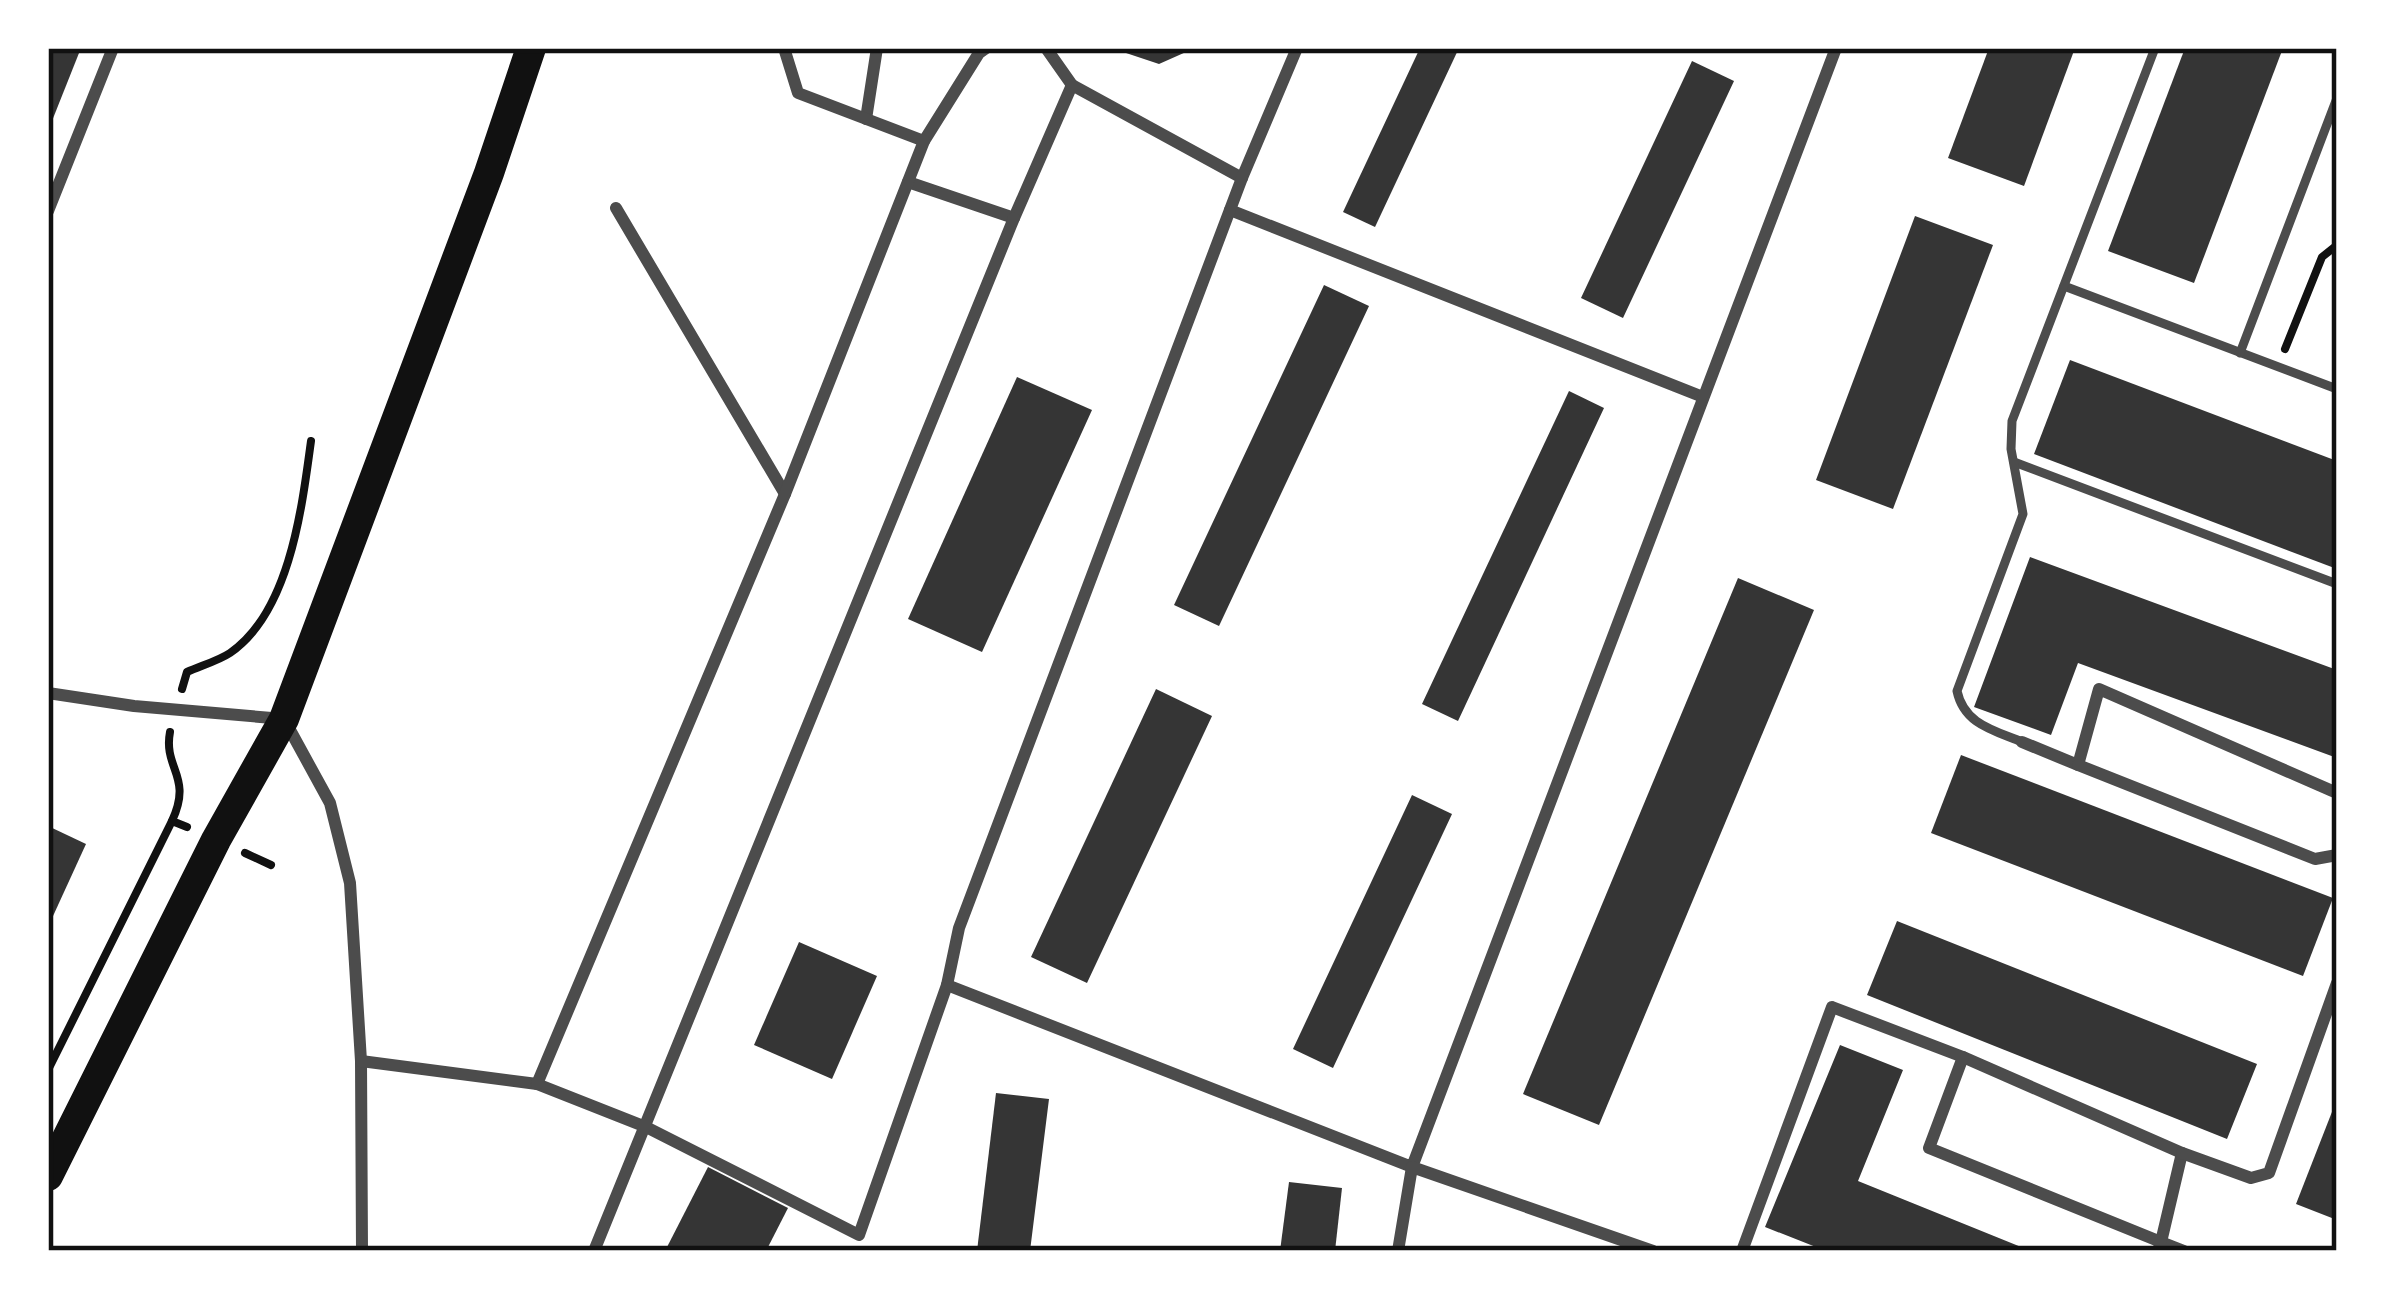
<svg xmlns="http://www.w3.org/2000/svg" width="2385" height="1299" font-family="Commissioner,sans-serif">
<rect width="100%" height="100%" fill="#fff"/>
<!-- building -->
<g fill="#353535">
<path d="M 48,48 L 81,48 L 48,131 Z"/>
<path d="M 1111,48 L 1195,48 L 1159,64 Z"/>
<path d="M 1420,48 L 1459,48 L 1375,227 L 1343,212 Z"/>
<path d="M 1989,48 L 2075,48 L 2024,186 L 1948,158 Z"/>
<path d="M 2185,48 L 2283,48 L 2194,283 L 2108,251 Z"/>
<path d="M 1692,61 L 1734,81 L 1623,318 L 1581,298 Z"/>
<path d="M 1915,216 L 1993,245 L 1893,509 L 1816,480 Z"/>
<path d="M 1324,285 L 1369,306 L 1219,626 L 1174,605 Z"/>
<path d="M 2070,360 L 2337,461 L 2337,569 L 2034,454 Z"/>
<path d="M 1017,377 L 1092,410 L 982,652 L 908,619 Z"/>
<path d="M 1569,391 L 1604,408 L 1458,721 L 1422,704 Z"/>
<path d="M 2030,557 L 2337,670 L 2337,758 L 2078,663 L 2051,735 L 1974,707 Z"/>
<path d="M 1738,578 L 1814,610 L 1599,1125 L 1523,1094 Z"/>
<path d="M 1156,689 L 1212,716 L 1087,983 L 1031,957 Z"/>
<path d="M 1961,755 L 2333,898 L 2303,976 L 1931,833 Z"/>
<path d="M 1412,795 L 1452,814 L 1333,1068 L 1293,1049 Z"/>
<path d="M 48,826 L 86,844 L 48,927 Z"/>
<path d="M 1897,921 L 2257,1064 L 2227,1139 L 1867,995 Z"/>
<path d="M 799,942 L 877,976 L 832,1079 L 754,1045 Z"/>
<path d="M 1840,1045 L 1903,1070 L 1858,1181 L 2031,1251 L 1826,1251 L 1765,1227 Z"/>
<path d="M 996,1093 L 1049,1099 L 1030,1251 L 977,1251 Z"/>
<path d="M 2337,1099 L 2337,1220 L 2296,1204 Z"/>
<path d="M 708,1167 L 788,1208 L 766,1251 L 665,1251 Z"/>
<path d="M 1289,1182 L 1342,1188 L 1335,1251 L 1280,1251 Z"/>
</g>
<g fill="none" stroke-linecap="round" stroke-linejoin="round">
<!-- path -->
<g stroke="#111" stroke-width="8">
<path d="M 2285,349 L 2322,257 L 2337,245"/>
<path d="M 182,689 L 187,672 C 200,666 218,661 230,653 C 290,612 302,507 311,441"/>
<path d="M 170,732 C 163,769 193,776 172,821 L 187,827"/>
<path d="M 245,853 L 271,865"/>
<path d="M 48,1070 L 172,821"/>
</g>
<!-- service -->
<g stroke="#4c4c4c" stroke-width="9">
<path d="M 2064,286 L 2337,389"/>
<path d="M 2240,353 L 2337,98"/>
<path d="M 2014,462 L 2337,584"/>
<path d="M 2022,742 C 1993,730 1964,724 1957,691 L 2023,514 L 2011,449 L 2012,421 L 2155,48"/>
</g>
<!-- minor -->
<g stroke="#4c4c4c" stroke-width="12">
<path d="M 1046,48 L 1072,85"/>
<path d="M 866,119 L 877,48"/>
<path d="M 924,141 L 979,53 L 986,48"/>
<path d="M 908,182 L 1014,218 L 1072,85 L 1242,178"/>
<path d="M 616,208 L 785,494"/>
<path d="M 1230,210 L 1703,397"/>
<path d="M 48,211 L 113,48"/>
<path d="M 48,693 L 134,706 L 284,719 L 330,803 L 350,883 L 361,1061 L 362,1251"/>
<path d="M 2022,742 L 2078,765 L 2099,689 L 2337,793"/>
<path d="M 2078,765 L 2315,859 L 2337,855"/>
<path d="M 947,985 L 1412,1167 L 1836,48"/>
<path d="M 1963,1057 L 2182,1153 L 2161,1242 L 2184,1251"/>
<path d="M 361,1061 L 537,1084 L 646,1127 L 859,1235 L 947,985 L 959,928 L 1242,178 L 1297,48"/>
<path d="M 537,1084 L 785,494 L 924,141 L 798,93 L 784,48"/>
<path d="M 2182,1153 L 2251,1178 L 2269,1173 L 2337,983"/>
<path d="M 594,1251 L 1014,218"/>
<path d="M 1398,1251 L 1412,1167 L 1653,1251"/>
<path d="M 1742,1251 L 1832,1007 L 1963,1057 L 1929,1148 L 2161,1242 L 2158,1251"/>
</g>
<!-- primary -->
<path stroke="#111" stroke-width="30" d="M 48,1176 L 216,840 L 284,719 L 489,173 L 531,48"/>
</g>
<!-- border -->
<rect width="2385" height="1299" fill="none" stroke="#ffffff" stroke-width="102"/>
<rect x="51" y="51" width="2283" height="1197" fill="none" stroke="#111" stroke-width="4.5"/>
</svg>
